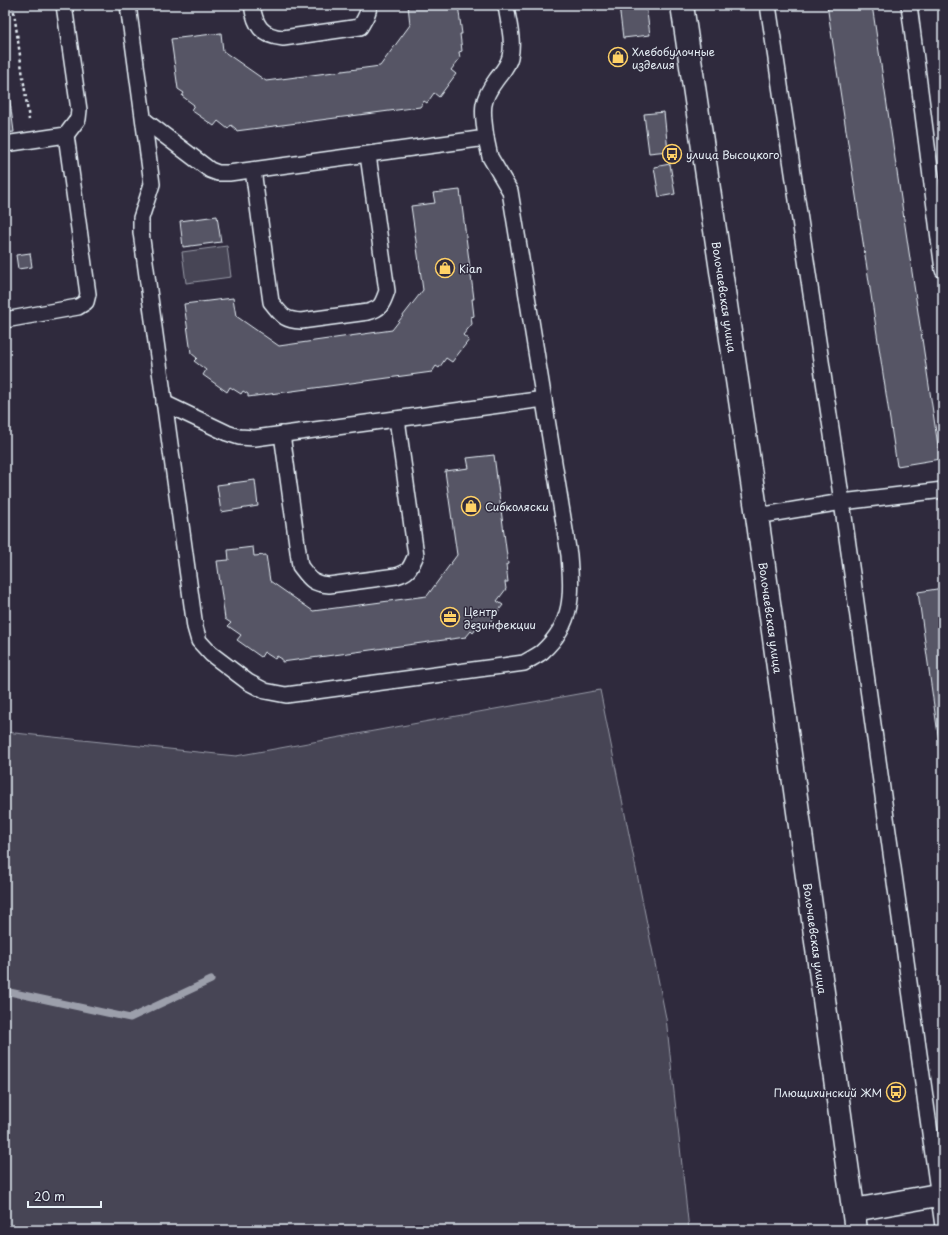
<svg xmlns="http://www.w3.org/2000/svg" width="948" height="1235" font-family="'Playpen Sans',sans-serif">
<rect width="100%" height="100%" fill="#2f2a3d"/>
<filter id="ink" filterUnits="userSpaceOnUse"><feTurbulence type="fractalNoise" baseFrequency=".025" numOctaves="2"/><feDisplacementMap in="SourceGraphic" scale="8" xChannelSelector="R" yChannelSelector="G"/><feConvolveMatrix kernelMatrix="1 2 1 2 8 2 1 2 1" color-interpolation-filters="sRGB"/></filter>
<g filter="url(#ink)">
<!-- green -->
<g fill="#464455" stroke="#979aa6">
<path d="M 227,246 L 231,277 L 186,283 L 182,252 Z"/>
<path d="M 600,690 L 666,1018 L 689,1230 L 5,1230 L 5,732 L 236,756 Z"/>
</g>
<g fill="none" stroke-linecap="round" stroke-linejoin="round">
<!-- stream -->
<path stroke="#9c9fab" stroke-width="7" d="M 5,991 L 130,1018 L 211,980"/>
</g>
<!-- building -->
<g fill="#575565" stroke="#e8f1f8">
<path d="M 408,5 L 458,5 L 462,34 L 460,34 L 462,51 L 459,52 L 460,58 L 451,70 L 456,74 L 439,97 L 434,93 L 427,103 L 424,101 L 420,107 L 236,131 L 236,129 L 231,125 L 228,129 L 218,121 L 214,126 L 191,110 L 194,105 L 182,96 L 184,93 L 178,89 L 171,39 L 221,33 L 223,51 L 266,81 L 380,66 L 410,25 Z"/>
<path d="M 619,5 L 646,5 L 650,35 L 623,38 Z"/>
<path d="M 827,5 L 872,5 L 940,459 L 897,466 Z"/>
<path d="M 5,63 L 14,132 L 5,133 Z"/>
<path d="M 664,112 L 668,151 L 649,153 L 644,114 Z"/>
<path d="M 670,164 L 675,194 L 659,197 L 654,167 Z"/>
<path d="M 460,190 L 474,299 L 472,299 L 474,316 L 471,317 L 472,324 L 463,335 L 469,340 L 452,362 L 446,358 L 439,368 L 436,366 L 432,372 L 248,397 L 248,394 L 243,391 L 241,394 L 230,387 L 227,392 L 203,375 L 206,370 L 194,361 L 197,358 L 191,353 L 184,304 L 233,298 L 236,316 L 279,346 L 392,330 L 423,290 L 411,206 L 435,203 L 433,193 Z"/>
<path d="M 217,216 L 221,242 L 183,247 L 180,221 Z"/>
<path d="M 30,253 L 32,267 L 18,269 L 16,255 Z"/>
<path d="M 494,455 L 508,564 L 506,565 L 508,582 L 505,582 L 506,589 L 497,601 L 503,605 L 486,627 L 481,623 L 473,633 L 471,631 L 466,637 L 282,662 L 282,659 L 277,656 L 275,659 L 264,652 L 261,657 L 237,640 L 241,635 L 228,626 L 231,623 L 225,619 L 217,561 L 229,560 L 228,550 L 253,547 L 254,556 L 266,555 L 270,581 L 313,611 L 427,596 L 457,555 L 445,471 L 469,468 L 467,458 Z"/>
<path d="M 255,480 L 258,506 L 221,512 L 217,485 Z"/>
<path d="M 943,588 L 943,770 L 918,592 Z"/>
</g>
<g fill="none" stroke-linecap="round" stroke-linejoin="round">
<!-- service casing -->
<g stroke="#e8f1f8" stroke-width="18">
<g id="service">
<path d="M 128,5 L 152,184 L 141,218 L 141,232 L 195,627 L 199,641 L 211,654 L 248,682 L 265,691 L 286,695 L 524,663 C 530,659 537,656 542,652 C 574,623 572,594 569,555 L 510,191 L 490,157 L 486,138"/>
<path d="M 252,5 C 255,25 261,36 283,38 L 360,27 C 364,20 369,13 369,5"/>
<path d="M 768,5 L 842,502 L 943,1226"/>
<path d="M 909,5 L 943,270"/>
<path d="M 144,120 L 210,170 L 218,173 L 229,173 L 486,138 C 483,112 479,103 496,80 C 501,73 508,66 510,57 C 514,40 508,22 506,5"/>
<path d="M 5,144 L 66,135 L 78,119 L 79,110 L 64,5"/>
<path d="M 253,170 L 271,302 C 282,315 283,320 301,321 L 368,312 C 382,308 382,304 387,291 L 368,155"/>
<path d="M 5,320 L 78,307 L 86,302 L 88,294 L 66,135"/>
<path d="M 164,403 L 227,433 L 239,437 L 255,438 L 544,399"/>
<path d="M 282,434 L 300,566 C 310,579 312,584 329,585 L 396,576 C 410,572 410,568 416,555 L 397,419"/>
<path d="M 757,516 L 842,502 L 943,490"/>
</g>
</g>
<!-- minor casing -->
<g stroke="#e8f1f8" stroke-width="25">
<path id="minor" d="M 854,1210 L 943,1194"/>
</g>
<!-- tertiary casing -->
<g stroke="#e8f1f8" stroke-width="25">
<g id="tertiary">
<path id="s1" d="M 682,5 L 757,516 L 856,1230"/>
</g>
</g>
<!-- path -->
<path stroke="#e8f1f8" stroke-width="2.5" stroke-dasharray="3 3" stroke-linecap="butt" d="M 13,5 L 29,120"/>
<!-- service -->
<use href="#service" stroke="#2f2a3d" stroke-width="15"/>
<!-- minor -->
<use href="#minor" stroke="#2f2a3d" stroke-width="22"/>
<!-- tertiary -->
<use href="#tertiary" stroke="#2f2a3d" stroke-width="22"/>
</g>
</g>
<!-- icons -->
<defs>
<g id="shop-ring" transform="scale(1)"><circle r="9.5" fill="#2f2a3d" stroke="#ffd166" stroke-width="1.5"/><path d="M-5-2.5h2.3a2.7 3.5 0 0 1 5.4 0H5L5.5 6h-11ZM-1.5-2.5h3a1.5 2.3 0 0 0-3 0Z" fill="#ffd166"/></g>
<g id="bus-ring" transform="scale(1)"><circle r="9.5" fill="#2f2a3d" stroke="#ffd166" stroke-width="1.5"/><path d="M-5-6H5V4H4V6H2V4H-2V6H-4V4H-5ZM-3.5-4V0h7V-4ZM-3.5 1.2v1.5H-2V1.2ZM2 1.2v1.5H3.5V1.2Z" fill="#ffd166"/></g>
<g id="office-ring" transform="scale(1)"><circle r="9.5" fill="#2f2a3d" stroke="#ffd166" stroke-width="1.5"/><path d="M-6-3h4V-5.5h4V-3h4V5H-6ZM-1-4.5V-3h2v-1.5ZM-6 0V1H6V0Z" fill="#ffd166"/></g>
</defs>
<g fill-rule="evenodd">
<use href="#shop-ring" x="618" y="57"/>
<use href="#bus-ring" x="672" y="154"/>
<use href="#shop-ring" x="445" y="268"/>
<use href="#shop-ring" x="471" y="506"/>
<use href="#office-ring" x="450" y="617"/>
<use href="#bus-ring" x="896" y="1092"/>
</g>
<g text-anchor="middle" dominant-baseline="central" stroke-width="3" stroke-linejoin="round" paint-order="stroke">
<!-- poi labels -->
<g font-size="11" fill="#e8f1f8" stroke="#2f2a3d" text-anchor="start">
<text x="632" y="51">Хлебобулочные<tspan x="632" dy="13">изделия</tspan></text>
<text x="686" y="154">улица Высоцкого</text>
<text x="459" y="268">Kian</text>
<text x="485" y="506">Сибколяски</text>
<text x="464" y="611">Центр<tspan x="464" dy="13">дезинфекции</tspan></text>
<text x="882" y="1092" text-anchor="end">Плющихинский ЖМ</text>
</g>
<!-- street labels -->
<g font-size="11" fill="#e8f1f8" stroke="#2f2a3d">
<text stroke="none"><textPath href="#s1" startOffset="295">Волочаевская улица</textPath></text>
<text stroke="none"><textPath href="#s1" startOffset="619">Волочаевская улица</textPath></text>
<text stroke="none"><textPath href="#s1" startOffset="943">Волочаевская улица</textPath></text>
</g>
</g>
<!-- margin -->
<rect width="948" height="1235" fill="none" stroke="#2f2a3d" stroke-width="20"/>
<rect x="10" y="10" width="928" height="1215" fill="none" stroke="#e8f1f8" stroke-width="1.5" filter="url(#ink)"/>
<!-- scale -->
<path d="M28 1201v6h73v-6" fill="none" stroke="#e8f1f8" stroke-width="2"/>
<text x="34" y="1201" font-size="12" fill="#e8f1f8" stroke="#2f2a3d" stroke-width="3" paint-order="stroke">20 m</text>
</svg>
